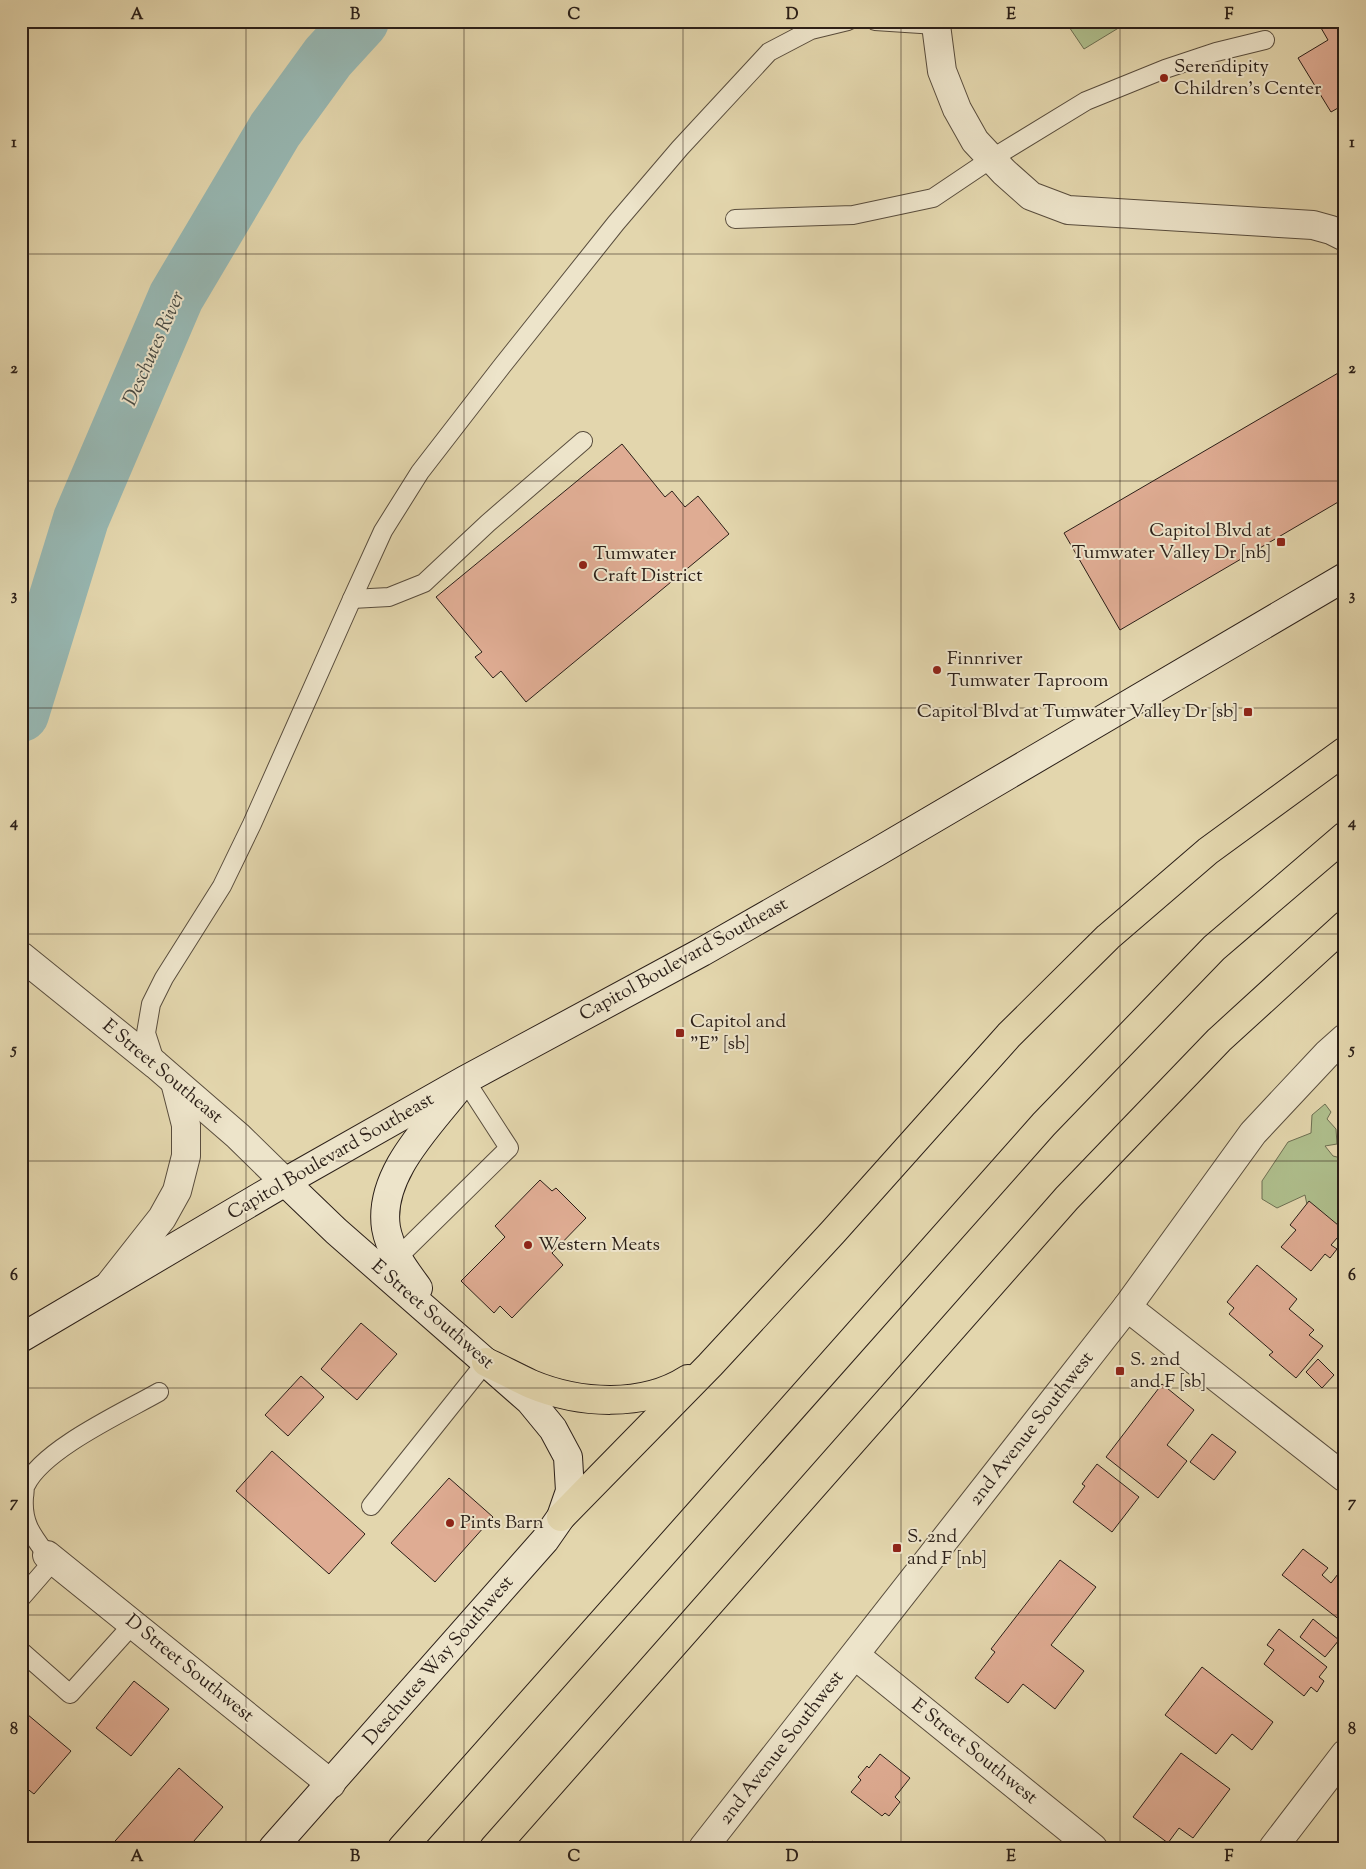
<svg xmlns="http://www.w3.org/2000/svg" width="1366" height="1869" font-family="'Sorts Mill Goudy',serif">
<rect width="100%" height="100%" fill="#e3d6ad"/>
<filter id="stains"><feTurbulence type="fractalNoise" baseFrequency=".004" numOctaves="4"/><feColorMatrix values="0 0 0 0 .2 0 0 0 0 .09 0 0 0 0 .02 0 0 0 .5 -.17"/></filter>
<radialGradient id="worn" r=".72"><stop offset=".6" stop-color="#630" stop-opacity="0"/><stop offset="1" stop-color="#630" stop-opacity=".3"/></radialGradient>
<!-- green -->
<g fill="#afbf8d" stroke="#6d6f52">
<path d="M 1065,21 L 1130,21 L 1084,49 Z"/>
<path d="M 1325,1104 L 1331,1112 L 1327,1119 L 1336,1129 L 1337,1144 L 1325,1146 L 1333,1156 L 1341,1158 L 1345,1166 L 1345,1226 L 1331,1232 L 1310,1219 L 1305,1195 L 1277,1208 L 1262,1199 L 1262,1181 L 1288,1142 L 1311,1133 L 1312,1115 Z"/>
</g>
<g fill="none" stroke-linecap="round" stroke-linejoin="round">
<!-- river -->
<path stroke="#97b7b2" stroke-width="56" d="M 21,714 L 81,519 L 176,297 L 275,130 L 328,57 L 361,21"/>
</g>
<!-- building -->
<g fill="#dfac93" stroke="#2b1f18">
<path d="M 1317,21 L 1345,21 L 1345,104 L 1331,112 L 1298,58 L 1328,40 Z"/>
<path d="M 1345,369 L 1345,498 L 1120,630 L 1064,533 Z"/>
<path d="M 622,444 L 665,497 L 672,491 L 685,507 L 698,496 L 729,534 L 526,702 L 501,671 L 493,678 L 475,657 L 482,652 L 436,597 Z"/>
<path d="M 540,1180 L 552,1191 L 556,1188 L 586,1218 L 552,1253 L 563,1265 L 512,1318 L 500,1306 L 494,1313 L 461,1281 L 505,1237 L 495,1226 Z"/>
<path d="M 1309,1201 L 1344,1230 L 1331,1245 L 1337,1249 L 1330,1258 L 1325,1254 L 1311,1271 L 1281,1247 L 1296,1230 L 1290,1225 Z"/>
<path d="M 1345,1262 L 1345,1277 L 1338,1271 Z"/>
<path d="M 1257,1265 L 1297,1299 L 1289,1309 L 1314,1330 L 1309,1335 L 1323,1346 L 1296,1378 L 1269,1355 L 1273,1352 L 1229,1314 L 1234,1308 L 1227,1302 Z"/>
<path d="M 361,1323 L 397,1354 L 357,1400 L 321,1369 Z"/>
<path d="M 1318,1359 L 1334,1375 L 1322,1388 L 1306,1372 Z"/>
<path d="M 301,1376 L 324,1397 L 288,1436 L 265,1415 Z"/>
<path d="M 1162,1384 L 1194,1410 L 1167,1445 L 1187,1461 L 1158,1498 L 1106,1457 Z"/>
<path d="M 1212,1434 L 1236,1452 L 1214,1480 L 1190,1462 Z"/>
<path d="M 272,1451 L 365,1534 L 329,1574 L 236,1491 Z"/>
<path d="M 1097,1464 L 1139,1497 L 1112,1532 L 1073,1502 L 1085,1486 L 1082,1484 Z"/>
<path d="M 449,1478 L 493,1517 L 435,1582 L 391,1543 Z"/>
<path d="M 1303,1549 L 1328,1568 L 1322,1575 L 1331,1583 L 1345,1565 L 1345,1624 L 1282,1575 Z"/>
<path d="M 1060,1560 L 1096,1587 L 1051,1645 L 1084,1671 L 1055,1709 L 1023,1684 L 1008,1703 L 975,1678 L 995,1652 L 991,1649 Z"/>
<path d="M 1313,1619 L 1339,1640 L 1325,1657 L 1300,1637 Z"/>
<path d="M 1279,1629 L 1327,1667 L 1319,1677 L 1324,1681 L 1317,1692 L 1311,1687 L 1304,1696 L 1264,1664 L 1274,1650 L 1267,1645 Z"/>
<path d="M 1202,1667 L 1273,1722 L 1252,1750 L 1232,1734 L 1216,1754 L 1165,1715 Z"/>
<path d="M 134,1681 L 169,1709 L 131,1756 L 96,1728 Z"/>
<path d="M 21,1709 L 71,1751 L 34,1794 L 21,1784 Z"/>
<path d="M 1181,1753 L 1230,1789 L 1193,1838 L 1179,1828 L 1168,1843 L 1133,1817 Z"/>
<path d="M 880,1754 L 910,1778 L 895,1797 L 900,1802 L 889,1816 L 885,1813 L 882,1816 L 851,1792 L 861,1780 L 858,1777 L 867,1766 L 869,1768 Z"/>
<path d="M 179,1768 L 223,1807 L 188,1848 L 109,1848 Z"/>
<path d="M 812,1841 L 821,1848 L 807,1848 Z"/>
</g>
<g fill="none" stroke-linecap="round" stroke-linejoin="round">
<!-- service casing -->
<g stroke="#594d3d" stroke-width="20">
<g id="service">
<path d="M 875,21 L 936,25"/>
<path d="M 735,219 L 853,215 L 933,198 L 991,159 L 1086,101 L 1165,69 L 1216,52 L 1265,40"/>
<path d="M 352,599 L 389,597 L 424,583 L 488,523 L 583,441"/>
<path d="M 156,1064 L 146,1033 L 151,1004 L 164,978 L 222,886 L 252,824 L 352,599 L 383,531 L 420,472 L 502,366 L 616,223 L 680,148 L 769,52 L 811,30 L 848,21"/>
<path d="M 397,1258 L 509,1148 L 465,1080"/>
<path d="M 371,1506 L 486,1362"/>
<path d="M 47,1555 C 32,1535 22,1523 24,1497 C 25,1493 24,1488 26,1485 C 43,1449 124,1412 159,1392"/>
<path d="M 21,1598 L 54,1560"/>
<path d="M 21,1651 L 70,1694 L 133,1624"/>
</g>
</g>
<!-- minor casing -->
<g stroke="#594d3d" stroke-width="30">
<g id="minor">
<path d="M 937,21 L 936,25 L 942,71 L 957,109 L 975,141 L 1004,172 L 1031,196 L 1068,210 L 1313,225 L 1331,230 L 1345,237"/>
<path d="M 21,956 L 156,1065 L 238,1136 L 285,1182"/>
<path d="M 110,1284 L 162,1218 L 177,1191 L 186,1156 L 186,1125 L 175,1082"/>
<path d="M 1127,1307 L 1345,1478"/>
<path d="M 47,1555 L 331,1784"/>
<path d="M 856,1656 L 1093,1848"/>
</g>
</g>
<!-- tertiary casing -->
<g stroke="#594d3d" stroke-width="30">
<g id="tertiary">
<path d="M 703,1848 L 1127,1307 L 1253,1133 L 1327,1054 L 1345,1038"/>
<path d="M 1273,1848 L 1345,1754"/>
</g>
</g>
<!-- secondary casing -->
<g stroke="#2b1f18" stroke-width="30">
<g id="secondary">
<path d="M 418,1288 C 405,1270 390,1251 386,1228 C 378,1176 427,1128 456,1091"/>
<path d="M 21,1338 L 285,1182 L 465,1080 L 702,952 L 877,852 L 1345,577"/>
<path d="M 273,1848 L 545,1540 L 561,1517 L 570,1491 L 568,1457 L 553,1429 L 530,1401 L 336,1231 L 285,1182"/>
</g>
</g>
<!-- motorway casing -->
<g stroke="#2b1f18" stroke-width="30">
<g id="motorway">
<path d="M 486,1362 C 501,1369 516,1377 531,1384 C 579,1404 643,1408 688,1379"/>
<path d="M 561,1517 L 710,1365 L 833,1232 L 1009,1035 L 1108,937 L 1208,851 L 1345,751"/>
<path d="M 402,1848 L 1044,1124 L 1214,948 L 1345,836"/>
<path d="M 494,1848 L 1067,1198 L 1219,1040 L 1345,925"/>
</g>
</g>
<!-- service -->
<use href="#service" stroke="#ede4ca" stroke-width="18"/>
<!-- minor -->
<use href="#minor" stroke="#ede4ca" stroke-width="28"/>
<!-- tertiary -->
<use href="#tertiary" stroke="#ede4ca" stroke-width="28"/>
<!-- secondary -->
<use href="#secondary" stroke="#ede4ca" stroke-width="28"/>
<!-- motorway -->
<use href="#motorway" stroke="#e3d6ad" stroke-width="28"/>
</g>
<!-- grid -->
<path fill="none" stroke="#2b1f18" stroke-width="1" stroke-opacity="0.55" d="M 246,21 L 246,1848M 464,21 L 464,1848M 683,21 L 683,1848M 901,21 L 901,1848M 1120,21 L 1120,1848M 21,254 L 1345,254M 21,481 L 1345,481M 21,708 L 1345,708M 21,934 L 1345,934M 21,1161 L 1345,1161M 21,1388 L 1345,1388M 21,1615 L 1345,1615"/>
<!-- markers -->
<g fill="#8f2418" stroke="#ede4ca" stroke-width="2">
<circle cx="1164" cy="78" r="5"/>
<rect x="1276" y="537" width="10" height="10" rx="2.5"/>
<circle cx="583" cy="565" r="5"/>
<circle cx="937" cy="670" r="5"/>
<rect x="1243" y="707" width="10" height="10" rx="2.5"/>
<rect x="675" y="1028" width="10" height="10" rx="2.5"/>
<circle cx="528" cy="1245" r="5"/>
<rect x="1115" y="1366" width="10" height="10" rx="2.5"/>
<circle cx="450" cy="1523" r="5"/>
<rect x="892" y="1543" width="10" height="10" rx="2.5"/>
</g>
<g text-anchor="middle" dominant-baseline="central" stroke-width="4" stroke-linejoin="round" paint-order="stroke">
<!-- poi labels -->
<g font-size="19" fill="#2b1f18" stroke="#ede4ca" text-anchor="start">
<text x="1174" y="67">Serendipity<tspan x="1174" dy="22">Children's Center</tspan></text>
<text x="1271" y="531" text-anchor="end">Capitol Blvd at<tspan x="1271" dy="22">Tumwater Valley Dr [nb]</tspan></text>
<text x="593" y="554">Tumwater<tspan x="593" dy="22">Craft District</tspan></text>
<text x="947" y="659">Finnriver<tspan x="947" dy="22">Tumwater Taproom</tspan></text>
<text x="1238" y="712" text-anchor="end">Capitol Blvd at Tumwater Valley Dr [sb]</text>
<text x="690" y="1022">Capitol and<tspan x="690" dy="22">"E" [sb]</tspan></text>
<text x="538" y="1245">Western Meats</text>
<text x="1130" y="1360">S. 2nd<tspan x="1130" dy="22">and F [sb]</tspan></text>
<text x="460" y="1523">Pints Barn</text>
<text x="907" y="1537">S. 2nd<tspan x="907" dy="22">and F [nb]</tspan></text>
</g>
<!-- street labels -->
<g font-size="19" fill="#2b1f18" stroke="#ede4ca">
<text transform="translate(684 960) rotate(-29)">Capitol Boulevard Southeast</text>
<text transform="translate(162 1072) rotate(40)">E Street Southeast</text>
<text transform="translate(331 1157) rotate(-30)">Capitol Boulevard Southeast</text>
<text transform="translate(432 1315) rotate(41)">E Street Southwest</text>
<text transform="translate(1032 1429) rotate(-52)">2nd Avenue Southwest</text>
<text transform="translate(439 1661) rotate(-49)">Deschutes Way Southwest</text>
<text transform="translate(189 1669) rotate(39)">D Street Southwest</text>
<text transform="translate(782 1748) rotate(-52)">2nd Avenue Southwest</text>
<text transform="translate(974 1752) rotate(39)">E Street Southwest</text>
</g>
<!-- water labels -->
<g font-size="20" font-style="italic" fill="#4b4d46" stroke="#ede4ca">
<text transform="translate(155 349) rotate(-66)">Deschutes River</text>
</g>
</g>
<!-- margin -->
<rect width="1366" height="1869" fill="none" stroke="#e3d6ad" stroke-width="55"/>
<rect x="28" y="28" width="1310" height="1814" fill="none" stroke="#2b1f18" stroke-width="2"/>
<g font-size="16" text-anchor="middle" font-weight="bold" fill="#2b1f18">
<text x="137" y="19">A</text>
<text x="355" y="19">B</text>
<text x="574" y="19">C</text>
<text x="792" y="19">D</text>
<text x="1011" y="19">E</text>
<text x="1229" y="19">F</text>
<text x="14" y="147">1</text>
<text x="1352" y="147">1</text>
<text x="14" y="373">2</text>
<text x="1352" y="373">2</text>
<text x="14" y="600">3</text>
<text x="1352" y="600">3</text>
<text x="14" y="827">4</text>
<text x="1352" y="827">4</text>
<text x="14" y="1054">5</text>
<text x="1352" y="1054">5</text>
<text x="14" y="1280">6</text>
<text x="1352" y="1280">6</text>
<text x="14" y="1507">7</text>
<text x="1352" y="1507">7</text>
<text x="14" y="1734">8</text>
<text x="1352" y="1734">8</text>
<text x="137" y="1861">A</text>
<text x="355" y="1861">B</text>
<text x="574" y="1861">C</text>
<text x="792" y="1861">D</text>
<text x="1011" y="1861">E</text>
<text x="1229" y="1861">F</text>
</g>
<rect width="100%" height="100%" filter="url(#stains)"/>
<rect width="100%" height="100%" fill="url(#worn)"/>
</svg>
